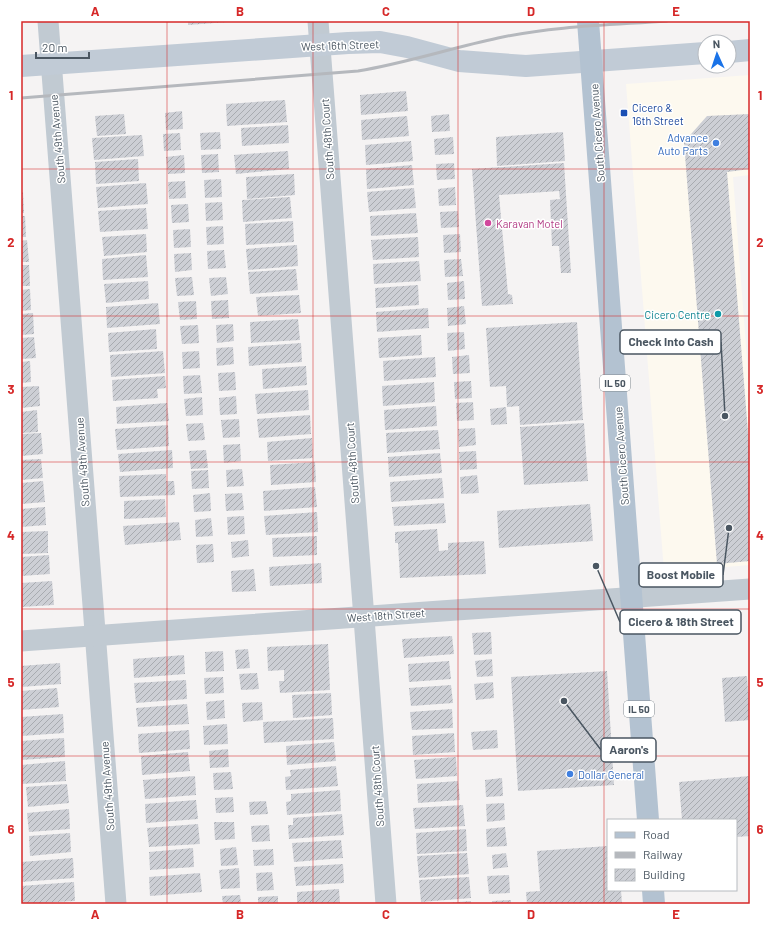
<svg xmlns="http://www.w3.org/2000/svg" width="771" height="925" font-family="Barlow,sans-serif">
<defs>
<pattern id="building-hatch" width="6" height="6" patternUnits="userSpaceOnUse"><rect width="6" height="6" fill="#cdcfd5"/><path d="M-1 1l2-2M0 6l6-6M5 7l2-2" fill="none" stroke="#a8abb0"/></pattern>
</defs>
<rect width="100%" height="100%" fill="#f5f3f3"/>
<!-- commercial -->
<path fill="#fdf9ef" d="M 750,75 L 750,175 L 733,177 L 750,398 L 750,565 L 664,572 L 626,84 Z"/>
<!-- building -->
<g fill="url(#building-hatch)">
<path d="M 188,21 L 228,21 L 228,22 L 188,25 Z"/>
<path d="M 406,91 L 408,111 L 361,115 L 360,95 Z"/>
<path d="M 285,100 L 287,122 L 227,126 L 226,104 Z"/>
<path d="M 182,111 L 183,129 L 166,130 L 165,113 Z"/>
<path d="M 124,114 L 126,134 L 97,136 L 95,116 Z"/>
<path d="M 449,114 L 450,131 L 432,132 L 431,116 Z"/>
<path d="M 750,114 L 750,169 L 727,172 L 750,457 L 750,561 L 717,564 L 684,142 L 707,116 Z"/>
<path d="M 407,116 L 409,136 L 362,140 L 361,120 Z"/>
<path d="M 288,125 L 289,143 L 242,146 L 241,128 Z"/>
<path d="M 220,132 L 221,149 L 201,150 L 200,133 Z"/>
<path d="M 563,132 L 565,161 L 497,166 L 496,137 Z"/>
<path d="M 180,133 L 181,150 L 164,151 L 163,134 Z"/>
<path d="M 142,135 L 144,156 L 94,160 L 92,138 Z"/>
<path d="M 453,137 L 454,154 L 435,155 L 434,139 Z"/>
<path d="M 411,141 L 413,161 L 366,165 L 365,145 Z"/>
<path d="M 288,151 L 289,169 L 236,174 L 234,155 Z"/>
<path d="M 218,154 L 219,172 L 202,173 L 201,155 Z"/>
<path d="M 184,155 L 185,173 L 168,174 L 166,157 Z"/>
<path d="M 138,159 L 139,181 L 96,184 L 95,162 Z"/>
<path d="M 454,163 L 455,179 L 437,180 L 436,164 Z"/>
<path d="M 564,163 L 571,273 L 561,273 L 559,246 L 552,246 L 550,200 L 560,199 L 559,191 L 499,195 L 508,294 L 512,295 L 513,304 L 482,306 L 472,169 Z"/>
<path d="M 412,165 L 414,185 L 367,189 L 366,169 Z"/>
<path d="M 294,174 L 295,195 L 247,199 L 246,177 Z"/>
<path d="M 221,179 L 222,197 L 205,198 L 204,180 Z"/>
<path d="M 185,181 L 186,198 L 169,199 L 168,182 Z"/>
<path d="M 146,183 L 148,204 L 98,208 L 96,187 Z"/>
<path d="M 455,187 L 456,205 L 439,206 L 438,189 Z"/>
<path d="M 414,188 L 416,208 L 369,212 L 367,192 Z"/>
<path d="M 21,192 L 23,192 L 24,213 L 21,213 Z"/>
<path d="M 290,197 L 292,218 L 243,222 L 242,200 Z"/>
<path d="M 222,202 L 223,220 L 206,221 L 205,203 Z"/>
<path d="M 188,204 L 189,222 L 172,223 L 171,205 Z"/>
<path d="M 146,208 L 148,229 L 100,232 L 98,211 Z"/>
<path d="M 458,211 L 459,227 L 441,228 L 440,212 Z"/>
<path d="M 416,213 L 418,233 L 371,236 L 370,216 Z"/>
<path d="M 21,216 L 25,216 L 26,237 L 21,237 Z"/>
<path d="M 293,221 L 294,242 L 246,245 L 245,224 Z"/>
<path d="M 223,226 L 224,244 L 207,245 L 206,227 Z"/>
<path d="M 190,229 L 191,247 L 174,248 L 173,230 Z"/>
<path d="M 146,234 L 147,252 L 104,256 L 102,237 Z"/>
<path d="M 460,234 L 461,252 L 444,253 L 443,235 Z"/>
<path d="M 418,237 L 419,257 L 373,260 L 371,240 Z"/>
<path d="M 27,240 L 29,262 L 21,262 L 21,241 Z"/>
<path d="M 297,245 L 298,266 L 248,270 L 246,249 Z"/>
<path d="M 224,250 L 226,268 L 208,269 L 207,251 Z"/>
<path d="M 191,253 L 192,270 L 175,272 L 174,254 Z"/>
<path d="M 146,255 L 148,277 L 103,280 L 102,259 Z"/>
<path d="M 461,259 L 463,276 L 445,277 L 444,260 Z"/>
<path d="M 419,261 L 421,281 L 374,284 L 373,264 Z"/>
<path d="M 21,265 L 29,265 L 30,286 L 21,286 Z"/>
<path d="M 296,269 L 298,290 L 250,294 L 248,272 Z"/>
<path d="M 192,277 L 194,295 L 177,296 L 175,278 Z"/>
<path d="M 226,277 L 228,294 L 211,296 L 209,278 Z"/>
<path d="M 148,281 L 149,299 L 106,303 L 104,284 Z"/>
<path d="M 464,281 L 465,299 L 448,300 L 447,283 Z"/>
<path d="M 418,285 L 419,305 L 376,308 L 375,288 Z"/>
<path d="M 30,289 L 31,310 L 21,311 L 21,290 Z"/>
<path d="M 299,295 L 301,313 L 258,316 L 256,297 Z"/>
<path d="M 228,300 L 229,318 L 212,319 L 211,301 Z"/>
<path d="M 196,301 L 197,319 L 180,320 L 178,302 Z"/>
<path d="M 158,303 L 160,324 L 107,328 L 106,307 Z"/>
<path d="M 464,306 L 466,324 L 448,326 L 447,308 Z"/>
<path d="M 428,308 L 429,328 L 377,332 L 376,312 Z"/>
<path d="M 33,313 L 34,334 L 21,335 L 21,314 Z"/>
<path d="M 298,319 L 300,340 L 251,343 L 250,322 Z"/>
<path d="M 577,322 L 583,420 L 520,425 L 519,406 L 507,407 L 506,386 L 490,387 L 486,328 Z"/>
<path d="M 233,324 L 234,341 L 217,343 L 216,325 Z"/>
<path d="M 198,325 L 199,343 L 182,344 L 180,326 Z"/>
<path d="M 156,329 L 157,349 L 109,352 L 108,333 Z"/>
<path d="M 464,332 L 465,349 L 448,351 L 447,333 Z"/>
<path d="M 421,335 L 422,355 L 379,358 L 378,338 Z"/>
<path d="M 34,337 L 36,358 L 21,359 L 21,338 Z"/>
<path d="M 301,343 L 302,362 L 249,366 L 248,347 Z"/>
<path d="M 233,347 L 234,364 L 217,366 L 216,348 Z"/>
<path d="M 163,351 L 165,373 L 111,377 L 110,355 Z"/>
<path d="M 199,351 L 200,368 L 183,369 L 182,352 Z"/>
<path d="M 469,355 L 470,373 L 453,374 L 452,357 Z"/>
<path d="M 435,357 L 436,377 L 384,381 L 383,361 Z"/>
<path d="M 30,361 L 31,382 L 21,383 L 21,362 Z"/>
<path d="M 306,366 L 307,385 L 263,389 L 262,369 Z"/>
<path d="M 235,372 L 236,390 L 219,391 L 218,373 Z"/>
<path d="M 200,375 L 202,393 L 184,394 L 183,376 Z"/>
<path d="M 165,376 L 166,388 L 157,389 L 158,398 L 113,401 L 112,380 Z"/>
<path d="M 471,381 L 472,398 L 455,399 L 454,382 Z"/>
<path d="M 434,382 L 435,402 L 383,406 L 382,386 Z"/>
<path d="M 39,386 L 40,406 L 21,408 L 21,387 Z"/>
<path d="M 308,390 L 309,410 L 257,414 L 255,394 Z"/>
<path d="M 236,396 L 237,414 L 220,415 L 219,398 Z"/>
<path d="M 202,397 L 203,415 L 186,416 L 184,399 Z"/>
<path d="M 473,402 L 474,420 L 457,421 L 456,403 Z"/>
<path d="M 167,403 L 169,421 L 117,424 L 116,407 Z"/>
<path d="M 436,406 L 437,426 L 385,430 L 384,410 Z"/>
<path d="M 506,407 L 507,424 L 491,425 L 490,409 Z"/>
<path d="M 37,410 L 38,432 L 21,433 L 21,412 Z"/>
<path d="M 310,415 L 311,434 L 259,438 L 257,419 Z"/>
<path d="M 239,419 L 240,437 L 223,438 L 221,420 Z"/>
<path d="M 203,423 L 205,440 L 188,441 L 186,424 Z"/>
<path d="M 584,423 L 588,481 L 524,485 L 520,427 Z"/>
<path d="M 168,425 L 169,446 L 117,450 L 115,429 Z"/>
<path d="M 475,428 L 476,445 L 459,447 L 458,429 Z"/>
<path d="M 438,430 L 440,449 L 387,453 L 386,433 Z"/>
<path d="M 41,433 L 43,454 L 21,456 L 21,434 Z"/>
<path d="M 312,438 L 313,458 L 268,461 L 267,442 Z"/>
<path d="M 240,444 L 241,461 L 224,463 L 223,445 Z"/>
<path d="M 172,450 L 173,468 L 120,472 L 118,454 Z"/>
<path d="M 206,450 L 208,468 L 191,469 L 189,451 Z"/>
<path d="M 476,451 L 477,469 L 460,470 L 459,452 Z"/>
<path d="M 440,453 L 442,473 L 389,477 L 388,457 Z"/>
<path d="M 41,459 L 43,478 L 21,480 L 21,460 Z"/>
<path d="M 315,462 L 316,482 L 271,485 L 270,465 Z"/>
<path d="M 242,469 L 244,486 L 227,487 L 226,470 Z"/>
<path d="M 208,470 L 209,488 L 192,489 L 191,471 Z"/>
<path d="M 166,474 L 166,481 L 174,481 L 175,495 L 120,497 L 119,476 Z"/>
<path d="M 477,475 L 479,493 L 461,494 L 460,477 Z"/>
<path d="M 442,478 L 444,498 L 391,502 L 390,482 Z"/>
<path d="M 43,481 L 45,502 L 21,504 L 21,483 Z"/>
<path d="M 315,487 L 317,507 L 264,511 L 263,491 Z"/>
<path d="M 210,493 L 211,511 L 194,512 L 193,495 Z"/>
<path d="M 242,493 L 244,510 L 226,511 L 225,494 Z"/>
<path d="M 165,499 L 166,517 L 124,519 L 124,501 Z"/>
<path d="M 444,503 L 446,523 L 394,526 L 392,507 Z"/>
<path d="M 590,504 L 593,541 L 499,548 L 497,511 Z"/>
<path d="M 45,507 L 46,525 L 21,527 L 21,509 Z"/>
<path d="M 317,512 L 318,532 L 266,535 L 264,516 Z"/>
<path d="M 244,516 L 245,534 L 228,535 L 227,517 Z"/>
<path d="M 211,518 L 213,536 L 196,537 L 195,520 Z"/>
<path d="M 179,522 L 181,540 L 125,545 L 123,526 Z"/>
<path d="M 437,529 L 439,551 L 448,550 L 448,543 L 484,541 L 486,574 L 400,578 L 398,543 L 395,543 L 395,532 Z"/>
<path d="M 48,531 L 48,553 L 21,554 L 21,532 Z"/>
<path d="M 317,536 L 317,555 L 273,557 L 272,538 Z"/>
<path d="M 248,540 L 249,556 L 232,558 L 231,542 Z"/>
<path d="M 213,544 L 214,562 L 197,563 L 196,545 Z"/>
<path d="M 49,555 L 50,574 L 21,576 L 21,557 Z"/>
<path d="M 321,563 L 322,583 L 270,586 L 269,567 Z"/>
<path d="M 254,569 L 256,591 L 232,592 L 231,571 Z"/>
<path d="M 52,581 L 54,605 L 21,607 L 21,583 Z"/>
<path d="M 491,632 L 492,654 L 474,655 L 472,633 Z"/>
<path d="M 452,636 L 454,654 L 404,658 L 402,639 Z"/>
<path d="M 328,644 L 330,690 L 280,693 L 279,681 L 284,681 L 284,670 L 268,671 L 267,647 Z"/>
<path d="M 248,649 L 250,668 L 237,669 L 235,650 Z"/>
<path d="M 223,651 L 224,671 L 206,672 L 205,652 Z"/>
<path d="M 184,655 L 185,674 L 134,678 L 133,659 Z"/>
<path d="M 492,659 L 493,676 L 477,677 L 475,661 Z"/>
<path d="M 449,661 L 451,679 L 409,682 L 408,664 Z"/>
<path d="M 60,663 L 61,684 L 21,687 L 21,666 Z"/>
<path d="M 607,671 L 614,785 L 518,791 L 511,677 Z"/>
<path d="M 257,673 L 259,689 L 241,690 L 239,674 Z"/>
<path d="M 747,676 L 750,720 L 725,722 L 722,678 Z"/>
<path d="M 223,677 L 224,693 L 205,694 L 204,678 Z"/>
<path d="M 186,680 L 187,699 L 136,703 L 134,683 Z"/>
<path d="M 493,682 L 494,698 L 476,700 L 474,684 Z"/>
<path d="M 451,685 L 453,703 L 411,706 L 409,688 Z"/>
<path d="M 57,688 L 59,707 L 21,710 L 21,691 Z"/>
<path d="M 331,693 L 332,715 L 293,718 L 292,695 Z"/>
<path d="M 224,700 L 225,718 L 207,720 L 206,702 Z"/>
<path d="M 262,702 L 263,720 L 243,722 L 242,703 Z"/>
<path d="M 187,704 L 189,724 L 138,727 L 136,708 Z"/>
<path d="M 452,709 L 453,728 L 412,730 L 410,712 Z"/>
<path d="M 63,714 L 64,733 L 21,736 L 21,717 Z"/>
<path d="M 333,718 L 334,739 L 264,743 L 263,722 Z"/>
<path d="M 227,724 L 228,744 L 204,745 L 203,726 Z"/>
<path d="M 189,730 L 190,749 L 139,753 L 138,734 Z"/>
<path d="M 497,730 L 498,748 L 473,750 L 471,732 Z"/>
<path d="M 454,733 L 455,752 L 413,755 L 412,736 Z"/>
<path d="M 64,738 L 65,757 L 21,760 L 21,741 Z"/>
<path d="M 334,742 L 336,761 L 287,765 L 286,746 Z"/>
<path d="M 228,749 L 229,767 L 210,768 L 209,751 Z"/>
<path d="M 188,752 L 190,771 L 142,775 L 141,756 Z"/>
<path d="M 456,757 L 457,776 L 416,779 L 414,760 Z"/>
<path d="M 65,761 L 66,781 L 21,784 L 21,765 Z"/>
<path d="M 336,766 L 338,786 L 286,790 L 285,777 L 291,776 L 290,770 Z"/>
<path d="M 231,772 L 233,789 L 214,790 L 213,773 Z"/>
<path d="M 195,776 L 196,795 L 145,799 L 143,780 Z"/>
<path d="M 750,776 L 750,836 L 736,837 L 736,820 L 682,820 L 679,782 Z"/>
<path d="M 502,778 L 503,796 L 486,797 L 485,780 Z"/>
<path d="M 458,781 L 460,800 L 418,803 L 417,784 Z"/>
<path d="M 67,784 L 69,803 L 28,807 L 26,787 Z"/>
<path d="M 340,790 L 341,811 L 287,815 L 286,802 L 291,801 L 291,794 Z"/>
<path d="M 233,797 L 234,812 L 216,813 L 215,798 Z"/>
<path d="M 196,800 L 198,819 L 146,823 L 145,804 Z"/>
<path d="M 266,801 L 268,814 L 250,815 L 249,802 Z"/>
<path d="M 504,803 L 505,820 L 487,822 L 486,804 Z"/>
<path d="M 463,805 L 465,826 L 415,829 L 413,808 Z"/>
<path d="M 69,809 L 70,829 L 29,832 L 27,813 Z"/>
<path d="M 342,814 L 344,835 L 289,839 L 288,825 L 293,825 L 293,818 Z"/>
<path d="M 214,822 L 234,822 L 235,839 L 215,840 Z"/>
<path d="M 198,824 L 200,844 L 149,847 L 147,828 Z"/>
<path d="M 269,825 L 270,841 L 252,842 L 251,826 Z"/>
<path d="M 505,827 L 507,846 L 487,847 L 486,829 Z"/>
<path d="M 466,829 L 467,851 L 417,854 L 416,833 Z"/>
<path d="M 70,833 L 71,852 L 30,856 L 29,836 Z"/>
<path d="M 341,840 L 343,858 L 294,862 L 292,843 Z"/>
<path d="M 608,846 L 608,890 L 621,890 L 622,904 L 527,904 L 526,892 L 540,891 L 537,851 Z"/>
<path d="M 236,847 L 238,865 L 221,866 L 220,849 Z"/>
<path d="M 193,848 L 194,867 L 150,870 L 149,852 Z"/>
<path d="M 273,849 L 274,865 L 254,866 L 253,850 Z"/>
<path d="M 467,853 L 469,874 L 419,878 L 417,856 Z"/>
<path d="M 506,853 L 508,867 L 493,869 L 492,855 Z"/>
<path d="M 73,858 L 74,878 L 21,882 L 21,862 Z"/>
<path d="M 343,864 L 344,883 L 296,886 L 294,867 Z"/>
<path d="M 239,868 L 240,888 L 221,889 L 219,870 Z"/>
<path d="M 272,872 L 274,890 L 257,891 L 256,873 Z"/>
<path d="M 200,873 L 202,892 L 150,896 L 149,877 Z"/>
<path d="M 509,875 L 510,893 L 489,894 L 487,876 Z"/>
<path d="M 469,877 L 471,898 L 421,902 L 419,880 Z"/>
<path d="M 74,882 L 75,901 L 22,904 L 21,886 Z"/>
<path d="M 339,889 L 340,904 L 297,904 L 297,892 Z"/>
<path d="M 240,895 L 241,904 L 223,904 L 222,896 Z"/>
<path d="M 278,896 L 278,904 L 258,904 L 258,897 Z"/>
<path d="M 511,900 L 511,904 L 492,904 L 492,901 Z"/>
<path d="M 471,901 L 471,904 L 447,904 L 447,903 Z"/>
</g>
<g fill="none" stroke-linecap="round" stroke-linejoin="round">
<!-- street -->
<g stroke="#c1cad2" stroke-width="21">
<path d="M 48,21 L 116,904"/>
<path d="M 318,21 L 386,904"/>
<path d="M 21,641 L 750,589"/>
</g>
<!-- secondary -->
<g stroke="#c1cbd6" stroke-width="22">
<path d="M 729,52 L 750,50"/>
<path d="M 21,66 L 348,43 L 380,42 L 407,47 L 459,61 L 526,66 L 705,53"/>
</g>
<!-- primary -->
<g stroke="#b3c2d1" stroke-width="22">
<path d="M 588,21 L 648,820"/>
<path d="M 653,890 L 654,904"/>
</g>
<!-- rail -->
<path stroke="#b5b8bd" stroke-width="3" d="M 21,98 L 358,71 C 406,63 451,48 498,38 C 553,26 611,25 667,21"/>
</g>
<!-- grid -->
<path fill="none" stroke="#d62828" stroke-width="1" stroke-opacity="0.55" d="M 167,21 L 167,904M 313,21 L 313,904M 458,21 L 458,904M 604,21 L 604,904M 21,169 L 750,169M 21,316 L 750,316M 21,462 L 750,462M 21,609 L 750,609M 21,756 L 750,756"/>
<!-- markers -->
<rect fill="#1a4fb4" stroke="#fff" stroke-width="1.5" x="620" y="109" width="8" height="8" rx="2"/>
<g fill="#3f7fe0" stroke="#fff" stroke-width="1.5">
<circle cx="716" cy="143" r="4"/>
<circle cx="570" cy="774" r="4"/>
</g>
<circle fill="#d1479c" stroke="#fff" stroke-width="1.5" cx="488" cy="223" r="4"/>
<circle fill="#0f9aa8" stroke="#fff" stroke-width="1.5" cx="718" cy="314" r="4"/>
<g text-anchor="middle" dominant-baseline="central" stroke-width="3" stroke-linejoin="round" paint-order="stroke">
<!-- shield labels -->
<g fill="#fff" stroke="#808990" stroke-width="1">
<rect x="600" y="375" width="30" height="16" rx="3"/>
<rect x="624" y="701" width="30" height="16" rx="3"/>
</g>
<g font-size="10" font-weight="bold" fill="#4a5661">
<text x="615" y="383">IL 50</text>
<text x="639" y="709">IL 50</text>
</g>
<!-- street labels -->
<g font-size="11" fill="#4a5661" stroke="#fff">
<text transform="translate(340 45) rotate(-2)">West 16th Street</text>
<text transform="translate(597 133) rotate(-94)">South Cicero Avenue</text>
<text transform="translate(57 139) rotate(-95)">South 49th Avenue</text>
<text transform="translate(327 139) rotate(-94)">South 48th Court</text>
<text transform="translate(621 456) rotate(-94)">South Cicero Avenue</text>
<text transform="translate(82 462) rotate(-94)">South 49th Avenue</text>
<text transform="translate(352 463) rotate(-94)">South 48th Court</text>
<text transform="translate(386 615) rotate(-4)">West 18th Street</text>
<text transform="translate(107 786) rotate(-94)">South 49th Avenue</text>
<text transform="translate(377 786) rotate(-94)">South 48th Court</text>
</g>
<!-- transit labels -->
<g font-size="11" fill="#164399" stroke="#fff" text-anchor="start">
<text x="632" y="107">Cicero &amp;<tspan x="632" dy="13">16th Street</tspan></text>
</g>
<!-- shop labels -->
<g font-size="11" fill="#366cbe" stroke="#fff" text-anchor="end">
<text x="708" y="137">Advance<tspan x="708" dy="13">Auto Parts</tspan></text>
<text x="578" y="774" text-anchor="start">Dollar General</text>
</g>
<!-- hotel labels -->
<g font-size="11" fill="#b23c85" stroke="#fff" text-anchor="start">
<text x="496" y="223">Karavan Motel</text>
</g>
<!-- culture labels -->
<g font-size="11" fill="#0d838f" stroke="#fff" text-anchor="end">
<text x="710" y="314">Cicero Centre</text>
</g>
</g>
<!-- callouts -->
<path fill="none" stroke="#4a5661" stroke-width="1.5" d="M725 416L721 342M729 528L723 575M596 566L620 622M564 701L601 750"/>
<g fill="#4a5661" stroke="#fff" stroke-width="1.5">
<circle cx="725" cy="416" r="4"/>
<circle cx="729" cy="528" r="4"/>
<circle cx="596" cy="566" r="4"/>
<circle cx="564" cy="701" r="4"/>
</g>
<g fill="#fff" stroke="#4a5661" stroke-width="1.5">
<rect x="620" y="330" width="101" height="24" rx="4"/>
<rect x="639" y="563" width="84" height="24" rx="4"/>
<rect x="620" y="610" width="121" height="24" rx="4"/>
<rect x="601" y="738" width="55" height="24" rx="4"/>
</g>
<g font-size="12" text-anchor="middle" font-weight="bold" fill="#4a5661">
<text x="671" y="346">Check Into Cash</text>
<text x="681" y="579">Boost Mobile</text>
<text x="681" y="626">Cicero &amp; 18th Street</text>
<text x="629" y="754">Aaron's</text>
</g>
<!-- border -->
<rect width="771" height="925" fill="none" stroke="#ffffff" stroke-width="44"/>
<!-- legend -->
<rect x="607" y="819" width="130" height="72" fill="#ffffff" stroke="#b7bbc0"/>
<rect x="615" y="832" width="20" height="6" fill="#b3c2d1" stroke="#b7bbc0"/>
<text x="643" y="839" font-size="12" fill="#4a5661">Road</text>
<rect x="615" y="852" width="20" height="6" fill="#b5b8bd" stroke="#b7bbc0"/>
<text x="643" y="859" font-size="12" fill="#4a5661">Railway</text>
<rect x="615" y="869" width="20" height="12" fill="url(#building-hatch)" stroke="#b7bbc0"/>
<text x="643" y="879" font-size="12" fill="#4a5661">Building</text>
<!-- north arrow -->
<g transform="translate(717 54) rotate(357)"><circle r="19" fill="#ffffff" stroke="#b7bbc0"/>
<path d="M0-3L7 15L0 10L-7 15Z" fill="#1a73e8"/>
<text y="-6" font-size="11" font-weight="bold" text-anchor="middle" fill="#4a5661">N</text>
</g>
<!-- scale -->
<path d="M36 52v6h53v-6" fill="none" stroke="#4a5661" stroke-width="2"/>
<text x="42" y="52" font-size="12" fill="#4a5661" stroke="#ffffff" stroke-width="3" paint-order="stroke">20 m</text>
<rect x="22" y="22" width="727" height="881" fill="none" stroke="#d62828" stroke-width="1.5"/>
<g font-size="13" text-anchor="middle" font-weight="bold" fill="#d62828">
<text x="95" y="16">A</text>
<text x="240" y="16">B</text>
<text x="386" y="16">C</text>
<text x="531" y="16">D</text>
<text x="676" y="16">E</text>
<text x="11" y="100">1</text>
<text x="760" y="100">1</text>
<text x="11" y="247">2</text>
<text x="760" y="247">2</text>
<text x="11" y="394">3</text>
<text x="760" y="394">3</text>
<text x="11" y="540">4</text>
<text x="760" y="540">4</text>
<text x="11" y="687">5</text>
<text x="760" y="687">5</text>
<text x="11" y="834">6</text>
<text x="760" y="834">6</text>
<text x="95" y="919">A</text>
<text x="240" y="919">B</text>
<text x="386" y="919">C</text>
<text x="531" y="919">D</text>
<text x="676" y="919">E</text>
</g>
</svg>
